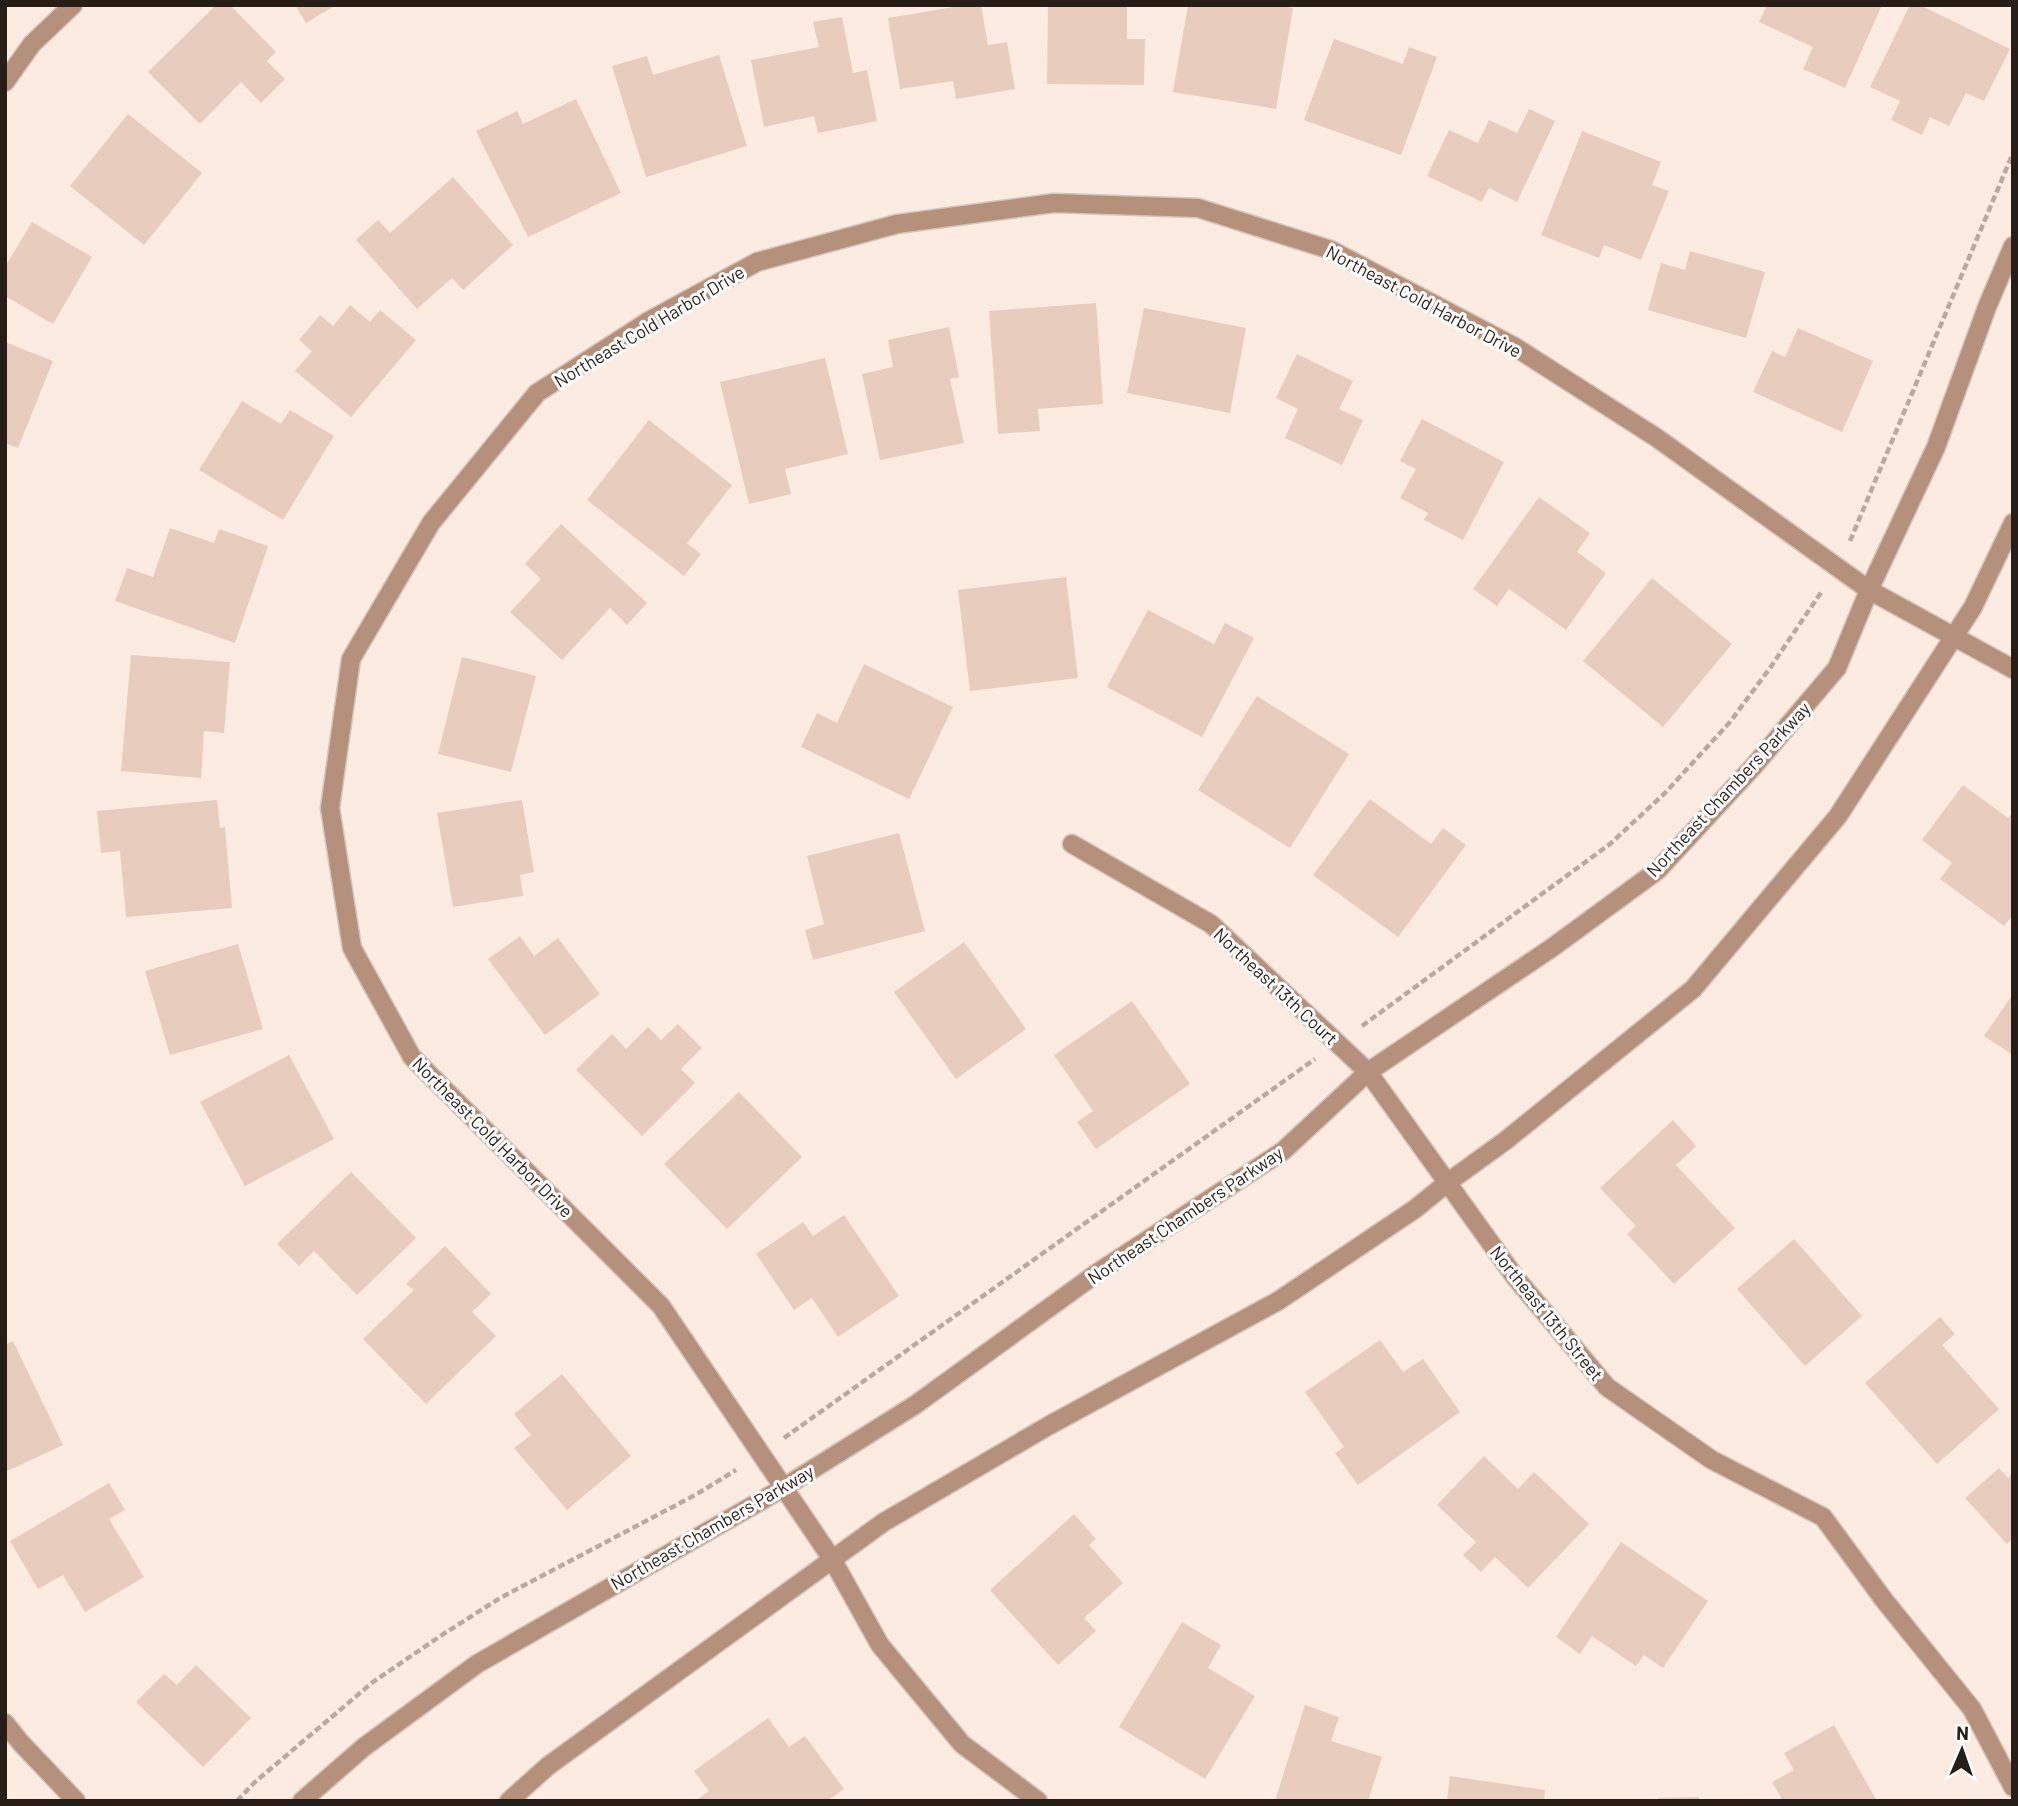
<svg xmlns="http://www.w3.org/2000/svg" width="2018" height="1806" font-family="Barlow,sans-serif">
<rect width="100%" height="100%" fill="#fbebe1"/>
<!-- building -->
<g fill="#e8cdbe">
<path d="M 216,5 L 230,5 L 276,52 L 267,61 L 285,79 L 261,103 L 241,82 L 200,124 L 148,72 Z"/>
<path d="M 295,5 L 336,5 L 306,23 Z"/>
<path d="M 966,5 L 981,5 L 988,45 L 1007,42 L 1015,89 L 956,99 L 953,81 L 900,89 L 888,18 Z"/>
<path d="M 1048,5 L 1127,5 L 1127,39 L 1145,39 L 1144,85 L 1047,84 Z"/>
<path d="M 1188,5 L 1275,5 L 1293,8 L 1276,109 L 1173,92 Z"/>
<path d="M 1767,5 L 1882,5 L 1845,88 L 1803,69 L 1813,47 L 1759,22 Z"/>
<path d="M 1910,5 L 1920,5 L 2010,49 L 1984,101 L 1966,93 L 1949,126 L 1930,117 L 1922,135 L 1891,120 L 1900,101 L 1870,87 Z"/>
<path d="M 842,17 L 853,73 L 867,70 L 877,121 L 818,133 L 814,116 L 764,127 L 751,60 L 819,47 L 813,22 Z"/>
<path d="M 1334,39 L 1403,64 L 1409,47 L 1437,57 L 1401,155 L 1304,120 Z"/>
<path d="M 719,55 L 747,146 L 646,177 L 612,66 L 647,56 L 653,75 Z"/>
<path d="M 576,99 L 621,193 L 528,237 L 476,131 L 517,111 L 523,124 Z"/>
<path d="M 1529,109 L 1555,121 L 1517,202 L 1489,188 L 1482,202 L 1427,176 L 1449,130 L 1478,143 L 1489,120 L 1517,133 Z"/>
<path d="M 128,114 L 202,173 L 144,245 L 70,186 Z"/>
<path d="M 1582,131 L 1661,162 L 1652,185 L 1669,191 L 1641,260 L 1604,245 L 1599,258 L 1541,235 Z"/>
<path d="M 453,177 L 513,245 L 463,290 L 452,278 L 417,309 L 356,240 L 378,220 L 390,233 Z"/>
<path d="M 32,222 L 92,257 L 53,324 L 5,296 L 5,267 Z"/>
<path d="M 1690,251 L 1765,272 L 1746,338 L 1648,310 L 1661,263 L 1685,270 Z"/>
<path d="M 1096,303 L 1103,404 L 1038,409 L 1040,431 L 998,434 L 989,311 Z"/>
<path d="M 350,305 L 370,322 L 380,310 L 416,340 L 351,417 L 295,371 L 312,351 L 299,340 L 320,315 L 333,326 Z"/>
<path d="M 1144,308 L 1246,328 L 1230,413 L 1127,393 Z"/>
<path d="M 949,327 L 959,377 L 950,379 L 964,443 L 880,460 L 862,374 L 893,367 L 888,340 Z"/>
<path d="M 1798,328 L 1873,361 L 1842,432 L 1753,392 L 1772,351 L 1785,357 Z"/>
<path d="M 5,342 L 53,361 L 18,448 L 5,443 Z"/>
<path d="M 1297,354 L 1353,381 L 1339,409 L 1363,420 L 1342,465 L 1285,438 L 1298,409 L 1276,398 Z"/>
<path d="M 825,358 L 848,454 L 785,469 L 791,494 L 749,504 L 720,382 Z"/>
<path d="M 242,401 L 281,424 L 290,410 L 334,436 L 283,520 L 199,470 Z"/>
<path d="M 1422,419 L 1504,462 L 1463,540 L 1424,520 L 1428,513 L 1400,498 L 1416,469 L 1400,461 Z"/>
<path d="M 649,420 L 732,485 L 687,543 L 701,554 L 684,576 L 587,500 Z"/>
<path d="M 1539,497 L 1590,533 L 1577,552 L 1606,573 L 1566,630 L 1509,589 L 1497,606 L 1473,589 Z"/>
<path d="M 561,524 L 647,603 L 627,625 L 610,608 L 562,660 L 510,612 L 541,579 L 525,564 Z"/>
<path d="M 170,528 L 214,543 L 219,529 L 268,546 L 235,643 L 115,601 L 127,568 L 153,577 Z"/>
<path d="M 1066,577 L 1078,678 L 970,691 L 958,590 Z"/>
<path d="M 1652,578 L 1732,644 L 1663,727 L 1583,661 Z"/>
<path d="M 1148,610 L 1214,644 L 1225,623 L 1254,638 L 1202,737 L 1107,687 Z"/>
<path d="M 131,655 L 230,662 L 224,733 L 204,731 L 201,778 L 121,771 Z"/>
<path d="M 462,657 L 536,676 L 511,772 L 438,754 Z"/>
<path d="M 864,664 L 953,707 L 909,799 L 801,747 L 817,713 L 837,723 Z"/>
<path d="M 1257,696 L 1349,754 L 1290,848 L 1198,790 Z"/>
<path d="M 1963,785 L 2008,818 L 2013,812 L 2013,915 L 2004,926 L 1940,879 L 1952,863 L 1922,840 Z"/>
<path d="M 1370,799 L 1431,844 L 1443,828 L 1466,845 L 1398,937 L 1313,875 Z"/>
<path d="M 217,800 L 220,828 L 225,827 L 232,908 L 126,917 L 120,851 L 101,853 L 97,811 Z"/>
<path d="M 522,800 L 534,872 L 520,875 L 523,896 L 453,907 L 437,813 Z"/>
<path d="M 899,833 L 925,931 L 813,960 L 805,930 L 824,924 L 807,856 Z"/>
<path d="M 520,936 L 534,956 L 558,938 L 600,994 L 545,1035 L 488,959 Z"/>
<path d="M 964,942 L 1026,1029 L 956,1079 L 894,992 Z"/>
<path d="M 238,944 L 263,1029 L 170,1055 L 145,971 Z"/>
<path d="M 2013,994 L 2013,1055 L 1984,1036 Z"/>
<path d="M 1132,1001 L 1190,1084 L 1096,1149 L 1077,1122 L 1093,1111 L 1054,1055 Z"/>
<path d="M 678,1024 L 702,1048 L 681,1069 L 695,1083 L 642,1136 L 576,1070 L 612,1034 L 626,1049 L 648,1027 L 661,1040 Z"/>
<path d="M 289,1055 L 334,1139 L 245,1186 L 200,1102 Z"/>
<path d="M 739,1092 L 802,1157 L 727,1229 L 664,1164 Z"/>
<path d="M 1673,1120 L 1696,1146 L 1676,1165 L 1735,1228 L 1674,1284 L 1627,1234 L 1636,1226 L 1600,1188 Z"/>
<path d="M 351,1172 L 416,1238 L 357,1295 L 314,1251 L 299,1266 L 277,1244 Z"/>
<path d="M 844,1215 L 899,1296 L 838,1337 L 812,1298 L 794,1310 L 756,1254 L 803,1222 L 813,1236 Z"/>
<path d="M 1794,1239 L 1862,1316 L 1805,1366 L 1737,1289 Z"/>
<path d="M 445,1246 L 491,1294 L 472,1312 L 496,1336 L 426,1404 L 363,1339 L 414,1290 L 406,1284 Z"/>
<path d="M 1940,1317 L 1955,1334 L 1942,1345 L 1999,1409 L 1937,1464 L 1865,1383 Z"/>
<path d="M 1380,1340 L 1403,1372 L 1423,1359 L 1460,1412 L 1358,1485 L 1335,1453 L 1344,1447 L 1305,1392 Z"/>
<path d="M 13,1341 L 63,1445 L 5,1472 L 5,1345 Z"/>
<path d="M 562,1374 L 631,1456 L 567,1510 L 514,1448 L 531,1435 L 514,1414 Z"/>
<path d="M 1484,1456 L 1518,1489 L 1534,1472 L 1589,1524 L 1528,1588 L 1495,1557 L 1481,1572 L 1463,1555 L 1476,1542 L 1437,1505 Z"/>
<path d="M 1999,1468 L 2008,1478 L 2013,1473 L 2013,1539 L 2007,1544 L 1965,1498 Z"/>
<path d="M 109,1483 L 125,1510 L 109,1519 L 144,1577 L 85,1612 L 63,1575 L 38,1589 L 10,1541 Z"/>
<path d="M 1074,1514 L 1096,1539 L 1089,1545 L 1123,1583 L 1084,1618 L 1096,1631 L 1058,1665 L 990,1590 Z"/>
<path d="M 1621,1542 L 1708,1601 L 1663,1668 L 1644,1655 L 1636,1666 L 1592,1636 L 1580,1654 L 1556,1637 Z"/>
<path d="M 1182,1622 L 1221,1645 L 1208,1668 L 1255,1696 L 1205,1779 L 1119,1727 Z"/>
<path d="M 196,1665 L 251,1718 L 203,1767 L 136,1702 L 164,1674 L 177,1685 Z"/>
<path d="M 1305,1705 L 1339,1717 L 1331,1741 L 1382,1757 L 1368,1801 L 1275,1801 Z"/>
<path d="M 768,1718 L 789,1747 L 805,1736 L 844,1789 L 827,1801 L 695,1801 L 709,1791 L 694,1771 Z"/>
<path d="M 1834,1725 L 1877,1801 L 1783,1801 L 1772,1782 L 1794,1770 L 1784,1753 Z"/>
<path d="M 1450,1776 L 1545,1790 L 1544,1801 L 1447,1801 Z"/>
<path d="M 1699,1797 L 1699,1801 L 1658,1801 L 1658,1798 Z"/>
</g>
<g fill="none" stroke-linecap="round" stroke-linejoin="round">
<!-- street casing -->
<g stroke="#d5c6bd" stroke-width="21">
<g id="street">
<path d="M 5,82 L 32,44 L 73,5"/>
<path d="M 1072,844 L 1211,924 L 1368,1072 L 1515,1277 L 1607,1387 L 1712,1460 L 1823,1517 L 1884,1600 L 1972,1709 L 2013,1787"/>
<path d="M 5,1723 L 21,1743 L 76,1801"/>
<path d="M 302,1801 L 364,1747 L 477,1664 L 778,1491 L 915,1405 L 1097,1273 L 1283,1151 L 1368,1072 L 1553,947 L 1658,870 L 1753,767 L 1837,668 L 1869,590 L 1936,447 L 1987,307 L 2013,246"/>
<path d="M 509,1801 L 548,1766 L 884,1522 L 1048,1426 L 1278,1301 L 1415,1209 L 1447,1183 L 1505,1141 L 1693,989 L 1838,816 L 1973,607 L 2013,523"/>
<path d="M 1038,1801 L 962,1744 L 880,1645 L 832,1559 L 661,1306 L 412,1057 L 352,948 L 330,808 L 351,659 L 431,523 L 537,393 L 647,322 L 757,262 L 897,224 L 1054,203 L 1198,208 L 1331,250 L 1515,347 L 1657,438 L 1869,590 L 2013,669"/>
</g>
</g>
<!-- path -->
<g stroke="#b8aaa1" stroke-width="4.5" stroke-dasharray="7 3.5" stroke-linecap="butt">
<path d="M 1850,541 L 2013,153"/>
<path d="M 1362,1026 L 1610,844 L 1665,793 L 1730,722 L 1770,668 L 1822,591"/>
<path d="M 784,1438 L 1315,1059"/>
<path d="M 237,1801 L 255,1782 L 373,1682 L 442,1635 L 500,1598 L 697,1494 L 736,1470"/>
</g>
<!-- street -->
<use href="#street" stroke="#b5907a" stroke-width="18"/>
</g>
<g text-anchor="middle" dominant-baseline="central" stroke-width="6" stroke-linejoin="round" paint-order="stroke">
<!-- street labels -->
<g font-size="18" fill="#271e18" stroke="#fff">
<text transform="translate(1424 301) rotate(28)">Northeast Cold Harbor Drive</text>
<text transform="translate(649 326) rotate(-31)">Northeast Cold Harbor Drive</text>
<text transform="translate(1728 789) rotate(-47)">Northeast Chambers Parkway</text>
<text transform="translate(1276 986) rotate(43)">Northeast 13th Court</text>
<text transform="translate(493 1137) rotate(45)">Northeast Cold Harbor Drive</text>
<text transform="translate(1185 1215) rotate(-34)">Northeast Chambers Parkway</text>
<text transform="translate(1547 1313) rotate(51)">Northeast 13th Street</text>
<text transform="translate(712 1527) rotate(-30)">Northeast Chambers Parkway</text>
</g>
</g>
<!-- border -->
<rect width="2018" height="1806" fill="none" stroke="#271e18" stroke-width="14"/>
<!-- north arrow -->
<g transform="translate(1962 1750) rotate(2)" stroke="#ffffff" stroke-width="5" paint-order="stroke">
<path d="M0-5L12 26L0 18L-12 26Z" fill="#271e18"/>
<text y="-10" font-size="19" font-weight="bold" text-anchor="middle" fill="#271e18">N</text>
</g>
</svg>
